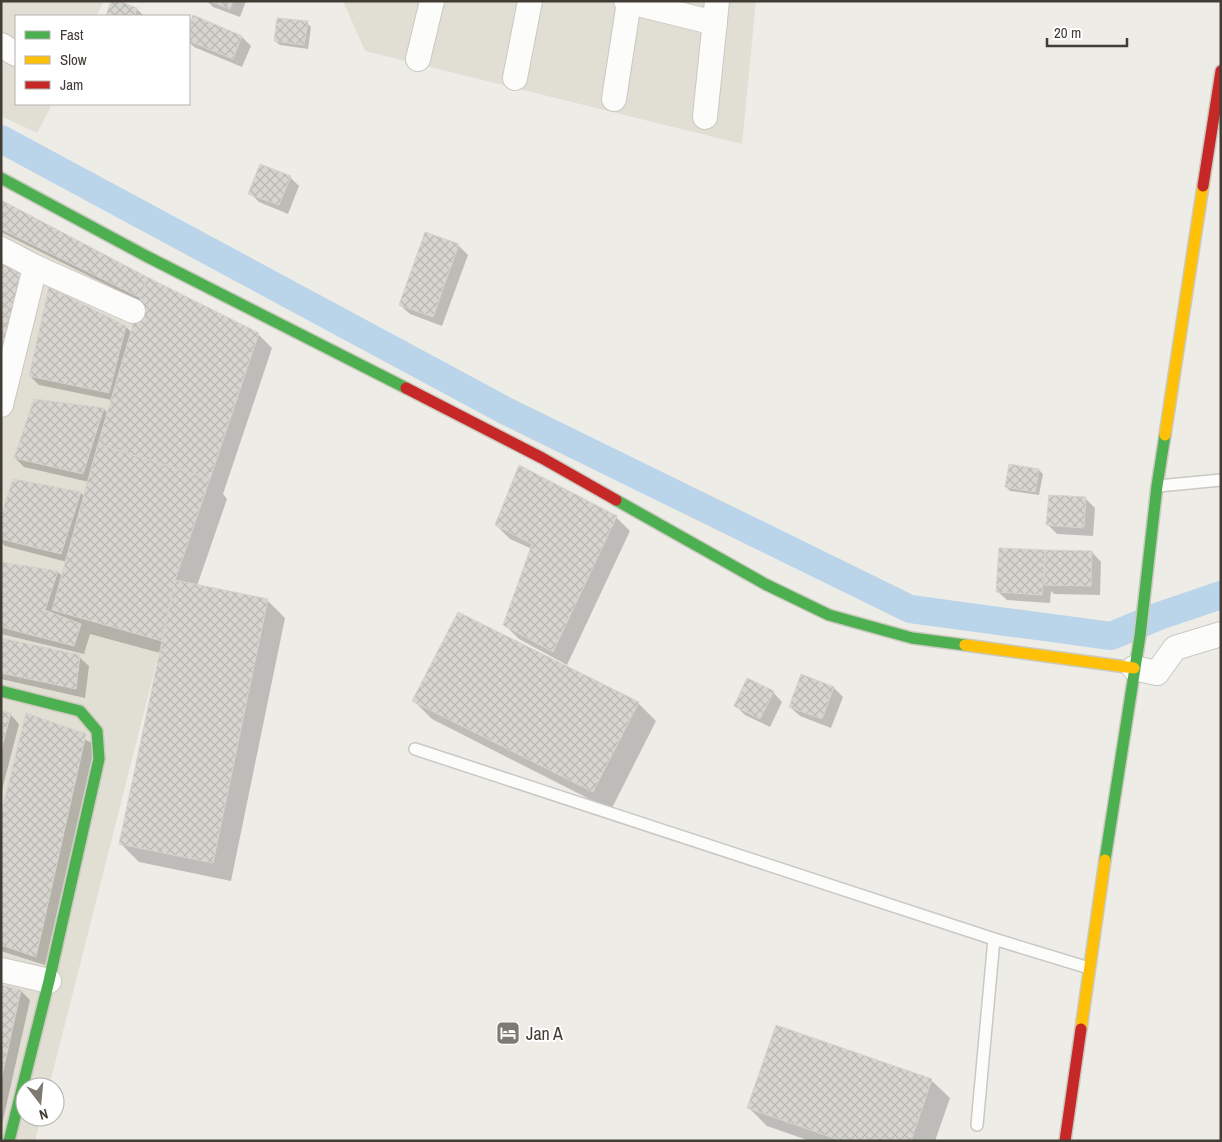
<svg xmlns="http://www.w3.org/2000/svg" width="1222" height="1142" font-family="'Archivo Narrow',sans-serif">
<defs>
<pattern id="building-cross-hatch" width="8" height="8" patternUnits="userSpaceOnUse" patternTransform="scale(1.25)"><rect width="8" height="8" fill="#d7d5cf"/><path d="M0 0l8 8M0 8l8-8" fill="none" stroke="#bab8b2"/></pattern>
</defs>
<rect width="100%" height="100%" fill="#edece7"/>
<!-- residential -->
<g fill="#e1ded4">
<path d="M 1,1 L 104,1 L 96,16 L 16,16 L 16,104 L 52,104 L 37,133 L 1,116 Z"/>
<path d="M 343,1 L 756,1 L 742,144 L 365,51 Z"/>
<path d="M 1,200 L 147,277 L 52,610 L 162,641 L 49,1087 L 25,1087 L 25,1117 L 41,1117 L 35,1141 L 1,1141 Z"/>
</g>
<!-- shadow -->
<g fill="#0003">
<path d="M 113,1 L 137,9 L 144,16 L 107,16 Z"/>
<path d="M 207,1 L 246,1 L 240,17 L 213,7 Z"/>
<path d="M 194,17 L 242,37 L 251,46 L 242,67 L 194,47 L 189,42 L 189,30 Z"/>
<path d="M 307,23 L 311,27 L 308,49 L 280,45 L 275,41 Z"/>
<path d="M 290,177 L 299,186 L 288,214 L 259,202 L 250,193 Z"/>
<path d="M 1,202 L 146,278 L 258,334 L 272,348 L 223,494 L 227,499 L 197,586 L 267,600 L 285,618 L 231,881 L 139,862 L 121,844 L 160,653 L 90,634 L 84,654 L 1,634 L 1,563 L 58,572 L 63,577 L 67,562 L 5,546 L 1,542 L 1,520 L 14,480 L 81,493 L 85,497 L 89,482 L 24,467 L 15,458 L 34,400 L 104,409 L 108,414 L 112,400 L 39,385 L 30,376 L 126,327 L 132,333 L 141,302 L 1,232 Z"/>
<path d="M 458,245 L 468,255 L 442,326 L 410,314 L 400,305 Z"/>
<path d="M 1039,470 L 1043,474 L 1039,495 L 1010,491 L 1006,487 Z"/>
<path d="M 1086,499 L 1095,508 L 1093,536 L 1057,534 L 1048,525 Z"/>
<path d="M 616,517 L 630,531 L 567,665 L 519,639 L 505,625 L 532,549 L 510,539 L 496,525 Z"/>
<path d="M 1000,549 L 1092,552 L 1101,562 L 1100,595 L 1054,594 L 1051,591 L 1050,603 L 1007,600 L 997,591 Z"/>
<path d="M 1,639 L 79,657 L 89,666 L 85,698 L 1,679 Z"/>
<path d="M 834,688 L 843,697 L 831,728 L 800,716 L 790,707 Z"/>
<path d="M 773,692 L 782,702 L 770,727 L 745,715 L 735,705 Z"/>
<path d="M 414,701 L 638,703 L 656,721 L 611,810 L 432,719 Z"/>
<path d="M 1,712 L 10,714 L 19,724 L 1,794 Z"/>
<path d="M 27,715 L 95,744 L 45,965 L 1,951 L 1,820 Z"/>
<path d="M 1,987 L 21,991 L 30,1000 L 1,1129 Z"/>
<path d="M 931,1080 L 950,1098 L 935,1141 L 810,1141 L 767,1126 L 748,1107 Z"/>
</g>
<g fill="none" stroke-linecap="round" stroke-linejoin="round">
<!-- canal -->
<path stroke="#bad4e9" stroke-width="28" d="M 1,139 L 504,410 L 910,609 L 1111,636 L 1159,616 L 1221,595"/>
</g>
<!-- building -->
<g fill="url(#building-cross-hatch)" stroke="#d5d3cd">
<path d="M 111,1 L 119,1 L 137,8 L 135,16 L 106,16 Z"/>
<path d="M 210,1 L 233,1 L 230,9 Z"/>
<path d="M 193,15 L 242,36 L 233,59 L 189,41 L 189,27 Z"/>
<path d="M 277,18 L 308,21 L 304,45 L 274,41 Z"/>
<path d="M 260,164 L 291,176 L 279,205 L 248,194 Z"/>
<path d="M 1,200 L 147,277 L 141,298 L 1,229 Z"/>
<path d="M 425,232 L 459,244 L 433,317 L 399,305 Z"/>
<path d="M 1,261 L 23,271 L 1,355 Z"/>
<path d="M 147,277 L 259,333 L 210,479 L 98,444 Z"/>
<path d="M 49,287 L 126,326 L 109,393 L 29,376 Z"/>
<path d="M 34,399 L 104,408 L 83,474 L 14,458 Z"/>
<path d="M 98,444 L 210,479 L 175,580 L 162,641 L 52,610 Z"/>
<path d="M 1009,464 L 1039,469 L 1035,492 L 1005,487 Z"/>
<path d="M 519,465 L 617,516 L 553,652 L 503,625 L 532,544 L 495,525 Z"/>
<path d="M 13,479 L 81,492 L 61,554 L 1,539 L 1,515 Z"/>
<path d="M 1049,495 L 1086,497 L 1084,528 L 1046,525 Z"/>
<path d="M 999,548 L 1045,550 L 1042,595 L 996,592 Z"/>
<path d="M 1045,550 L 1092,551 L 1091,586 L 1044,585 Z"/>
<path d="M 1,562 L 58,571 L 45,610 L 81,624 L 74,646 L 1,627 Z"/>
<path d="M 175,580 L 268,599 L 213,863 L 119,844 Z"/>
<path d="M 458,612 L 639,702 L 593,792 L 412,701 Z"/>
<path d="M 1,638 L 80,655 L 76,689 L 1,673 Z"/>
<path d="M 801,674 L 834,687 L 822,719 L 789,707 Z"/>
<path d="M 747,678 L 774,691 L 760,719 L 734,706 Z"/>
<path d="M 1,711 L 11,713 L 1,750 Z"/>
<path d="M 26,713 L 86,734 L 36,957 L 1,945 L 1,814 Z"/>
<path d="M 1,985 L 21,990 L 1,1080 Z"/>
<path d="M 776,1025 L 932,1079 L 911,1141 L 842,1141 L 747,1108 Z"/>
</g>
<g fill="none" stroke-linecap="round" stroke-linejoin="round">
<!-- lane casing -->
<g stroke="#c9c8c3" stroke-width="14">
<g id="lane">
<path d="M 1158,486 L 1221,480"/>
<path d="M 415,749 L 994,939"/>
<path d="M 977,1125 L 994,939 L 1089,968"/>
</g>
</g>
<!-- street casing -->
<g stroke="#c9c8c3" stroke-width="26">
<g id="street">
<path d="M 626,1 L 715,23"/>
<path d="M 1,45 L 16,54"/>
<path d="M 418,59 L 432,1"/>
<path d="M 515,78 L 530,1"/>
<path d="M 614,99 L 629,2"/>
<path d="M 705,117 L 717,1"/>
<path d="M 1,249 L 35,267 L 133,311"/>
<path d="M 1,405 L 35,267"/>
<path d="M 1134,668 L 1157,673 L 1175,648 L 1221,634"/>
<path d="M 1,970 L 49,981"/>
</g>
</g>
<!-- fast casing -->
<g stroke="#ccc9be" stroke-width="14">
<g id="fast">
<path d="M 1,178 L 146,256 L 406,388"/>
<path d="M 616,500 L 765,584 L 829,615 L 912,638 L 965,645"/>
<path d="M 1,691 L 80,711 L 97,731 L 99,759 L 49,981 L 9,1141"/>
<path d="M 1105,860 L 1140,636 L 1157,486 L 1165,435"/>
</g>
</g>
<!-- slow casing -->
<g stroke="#ccc9be" stroke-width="14">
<g id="slow">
<path d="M 1165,435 L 1203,186"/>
<path d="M 965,645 L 1134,668"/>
<path d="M 1081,1029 L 1105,860"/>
</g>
</g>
<!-- jam casing -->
<g stroke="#ccc9be" stroke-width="14">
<g id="jam">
<path d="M 1203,186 L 1221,71"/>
<path d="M 406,388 L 542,458 L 616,500"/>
<path d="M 1065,1141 L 1081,1029"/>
</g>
</g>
<!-- lane -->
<use href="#lane" stroke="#fcfcfb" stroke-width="11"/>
<!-- street -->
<use href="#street" stroke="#fcfcfb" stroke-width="24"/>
<!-- fast -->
<use href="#fast" stroke="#4caf50" stroke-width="11"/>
<!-- slow -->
<use href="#slow" stroke="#ffc107" stroke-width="11"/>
<!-- jam -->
<use href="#jam" stroke="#c62828" stroke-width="11"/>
</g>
<!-- icons -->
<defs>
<g id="hotel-square" transform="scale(1.25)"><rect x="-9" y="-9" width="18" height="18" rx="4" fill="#7e7a73" stroke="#fff"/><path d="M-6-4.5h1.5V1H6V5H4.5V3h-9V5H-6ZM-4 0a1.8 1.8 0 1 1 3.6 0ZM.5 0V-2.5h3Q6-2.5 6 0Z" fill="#fff"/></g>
</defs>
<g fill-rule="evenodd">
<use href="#hotel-square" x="508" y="1033"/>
</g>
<g text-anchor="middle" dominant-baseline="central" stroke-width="4" stroke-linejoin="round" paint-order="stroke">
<!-- poi labels -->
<g font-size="18" fill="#423d34" stroke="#fff" text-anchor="start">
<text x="526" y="1033">Jan A</text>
</g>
</g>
<!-- border -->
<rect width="1222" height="1142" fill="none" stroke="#423d34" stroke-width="5"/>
<!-- legend -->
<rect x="15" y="15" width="175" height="90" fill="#ffffff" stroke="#b3b1ae"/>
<rect x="25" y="31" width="25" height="8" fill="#4caf50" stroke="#b3b1ae"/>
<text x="60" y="40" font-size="15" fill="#423d34">Fast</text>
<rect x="25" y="56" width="25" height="8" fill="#ffc107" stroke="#b3b1ae"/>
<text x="60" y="65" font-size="15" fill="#423d34">Slow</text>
<rect x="25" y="81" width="25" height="8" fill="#c62828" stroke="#b3b1ae"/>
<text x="60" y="90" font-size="15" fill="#423d34">Jam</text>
<!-- north arrow -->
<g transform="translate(40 1102) rotate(164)"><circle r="24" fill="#ffffff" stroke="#b3b1ae"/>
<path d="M0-4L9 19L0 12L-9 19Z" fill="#7e7a73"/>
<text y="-8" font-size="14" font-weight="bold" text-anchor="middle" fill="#423d34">N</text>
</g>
<!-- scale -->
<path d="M1047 38v8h80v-8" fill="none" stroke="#423d34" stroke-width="2.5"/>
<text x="1054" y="38" font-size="15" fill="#423d34" stroke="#ffffff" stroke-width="4" paint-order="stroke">20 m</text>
</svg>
